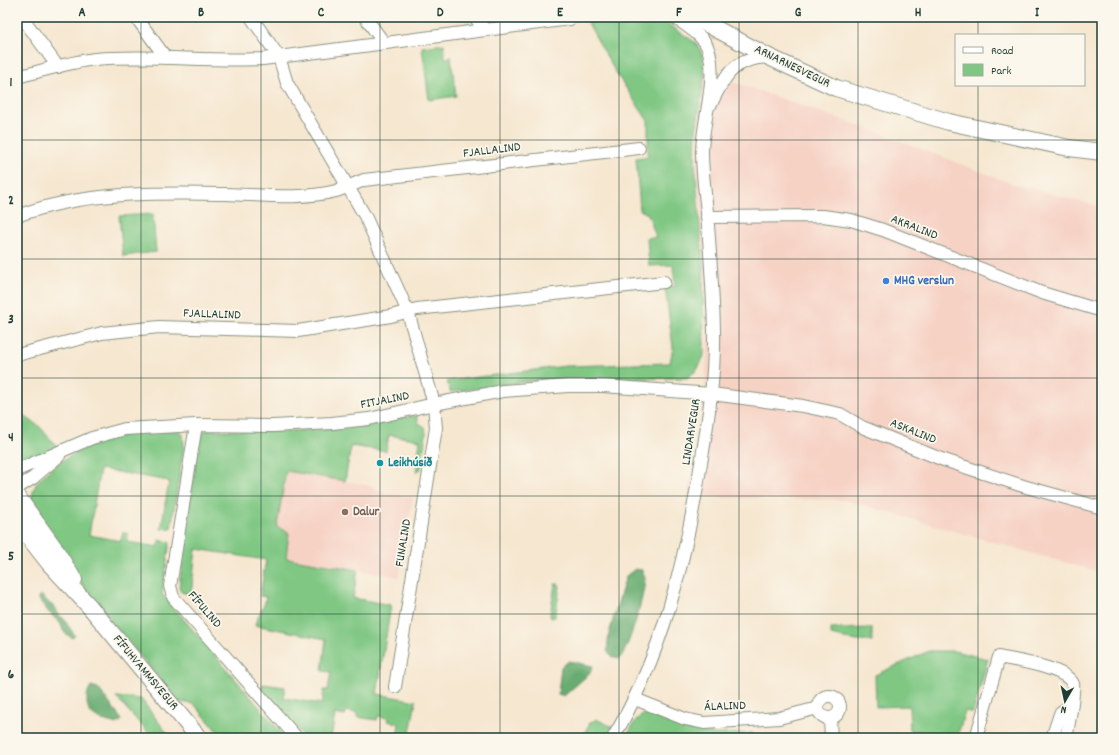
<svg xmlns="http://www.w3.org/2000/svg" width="1119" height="755" font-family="Dekko,sans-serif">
<rect width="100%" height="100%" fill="#fbf7ec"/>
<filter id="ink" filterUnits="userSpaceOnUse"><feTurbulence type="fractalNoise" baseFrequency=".025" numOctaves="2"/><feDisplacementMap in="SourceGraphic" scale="8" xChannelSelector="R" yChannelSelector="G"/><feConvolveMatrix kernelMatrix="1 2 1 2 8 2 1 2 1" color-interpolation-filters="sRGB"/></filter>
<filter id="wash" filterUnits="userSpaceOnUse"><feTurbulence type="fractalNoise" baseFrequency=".012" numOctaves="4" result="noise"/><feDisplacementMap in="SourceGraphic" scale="16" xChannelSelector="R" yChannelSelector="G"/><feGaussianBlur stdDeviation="0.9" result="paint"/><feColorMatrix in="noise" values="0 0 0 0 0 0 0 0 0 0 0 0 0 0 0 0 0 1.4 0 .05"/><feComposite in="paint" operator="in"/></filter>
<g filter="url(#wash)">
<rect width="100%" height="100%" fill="#f6e7d0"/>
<!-- built -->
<g fill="#f6d2c4">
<path d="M 705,72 L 869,129 L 1013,184 L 1102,207 L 1102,573 L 845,500 L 722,498 L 688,494 L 702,419 L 708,341 L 702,217 L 697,163 Z"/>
<path d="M 286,471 L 372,486 L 383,493 L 413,497 L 399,577 L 285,558 L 289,533 L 277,528 Z"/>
</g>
<!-- green -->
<g fill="#7fc783" stroke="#4f825c">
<path d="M 588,17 L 658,17 L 696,43 L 703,56 L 705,72 L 696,131 L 695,162 L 703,262 L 704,356 L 697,370 L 687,378 L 538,380 L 450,392 L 447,381 L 566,366 L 670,363 L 673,347 L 665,287 L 675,286 L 673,265 L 649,266 L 647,238 L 656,237 L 648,214 L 640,210 L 636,158 L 648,156 L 648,121 L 616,73 L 588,23 Z"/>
<path d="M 444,44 L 445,58 L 451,57 L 456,96 L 429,100 L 422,47 Z"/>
<path d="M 153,214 L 156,252 L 123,256 L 119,216 Z"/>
<path d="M 17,411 L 40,427 L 58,448 L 17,464 Z"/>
<path d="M 413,416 L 417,416 L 419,424 L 425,428 L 426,433 L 421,469 L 416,472 L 420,440 L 389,435 L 386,451 L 351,446 L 345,481 L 286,471 L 277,527 L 289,533 L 286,558 L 358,570 L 353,598 L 391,605 L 377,694 L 416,701 L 409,738 L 397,738 L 399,723 L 388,721 L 388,718 L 378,716 L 377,720 L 357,717 L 357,713 L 346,711 L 345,716 L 335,714 L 331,738 L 304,738 L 262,688 L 263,684 L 285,687 L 284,698 L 322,704 L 324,690 L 328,690 L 331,672 L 322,671 L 326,639 L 255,625 C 258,613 264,610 266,597 L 260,596 L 266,560 L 196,549 L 191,595 L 181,592 L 179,587 L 198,444 L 201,434 L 207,430 L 285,431 L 339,429 Z"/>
<path d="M 180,431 L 183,435 L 184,446 L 171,528 L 161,529 L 169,481 L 100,469 L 89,535 L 121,541 L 123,532 L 128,533 L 127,542 L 158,547 L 159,540 L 170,542 L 162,594 L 286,738 L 223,738 L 194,704 L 179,702 L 86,591 L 31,503 C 32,493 34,485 41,478 C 63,455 109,435 140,432 C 153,430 167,431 180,431 Z"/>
<path d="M 555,584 L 559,584 L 560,587 L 555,617 L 551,618 L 550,615 Z"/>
<path d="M 872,628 L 872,641 L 857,641 L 831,635 L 831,629 Z"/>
<path d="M 929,651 L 954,651 L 988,659 L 973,713 L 965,711 L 957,738 L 932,738 L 921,731 L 910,731 L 909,706 L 876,707 L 875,675 Z"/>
<path d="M 116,697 L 141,699 L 171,738 L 153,738 Z"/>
<path d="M 645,713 L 683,729 L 713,734 L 753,733 L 753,738 L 625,738 L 636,720 Z"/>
<path d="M 596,719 L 615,728 L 609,738 L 581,738 L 590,723 Z"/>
</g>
<!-- forest -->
<g fill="#67ac71" stroke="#437452">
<path d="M 635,569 L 642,570 C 643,573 645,576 645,578 C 645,593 629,650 619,659 L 612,657 L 607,651 L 609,633 L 626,576 Z"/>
<path d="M 40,595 C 46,598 47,603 55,607 L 59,615 L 64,619 L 75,636 L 72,638 C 70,636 65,634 64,632 C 62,629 62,626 60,623 C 52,616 44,608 38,598 Z"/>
<path d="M 569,661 L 593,666 L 590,673 L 564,696 L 558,694 L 561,667 Z"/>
<path d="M 91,686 L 98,688 L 122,720 L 117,724 C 103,720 87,719 87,701 C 87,695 87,692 91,686 Z"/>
</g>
</g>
<g filter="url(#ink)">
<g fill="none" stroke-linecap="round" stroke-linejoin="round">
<!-- minor casing -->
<g stroke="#8a9282" stroke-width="14">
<g id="minor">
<path d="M 22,17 L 58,67"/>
<path d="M 136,17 L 166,58"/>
<path d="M 251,17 L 279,57 L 287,83 L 365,216 L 408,312 L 434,404 L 436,428 L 395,687"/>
<path d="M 365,17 L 384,43"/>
<path d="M 475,17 L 485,30"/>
<path d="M 17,77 C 42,71 69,62 95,59 C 151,54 207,62 263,59 L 570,19"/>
<path d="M 711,104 C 725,75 734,58 769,57"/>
<path d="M 17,216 C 84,191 156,193 227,194 C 262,195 301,200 336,191 C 345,188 355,184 364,180 L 639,148"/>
<path d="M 707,217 L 823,216 L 851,220 L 883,230 L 1042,293 L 1102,311"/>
<path d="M 17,355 L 102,333 L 159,327 L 298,331 L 391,316 L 417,309 L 664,282"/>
<path d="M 196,425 L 170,586 L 173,597 L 297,738"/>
<path d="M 17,470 L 92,438 L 125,429 L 196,425 L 273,426 L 332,423 L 369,419 L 434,404 L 503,391 L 568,386 L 603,386 L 712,394 L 803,406 L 840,414 L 862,427 L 941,459 L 1023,486 L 1102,508"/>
<path d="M 17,488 L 33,478 L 59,456"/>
<circle cx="829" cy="707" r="11"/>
<path d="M 635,699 L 685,719 L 704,723 L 779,718 L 818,708"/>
<path d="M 830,719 L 831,738"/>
<path d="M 613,738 C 662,656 685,562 700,469 C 708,423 715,377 714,330 C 713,290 710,251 707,212 C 705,192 702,172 702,152 C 702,121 722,65 704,41 C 696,31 684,24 674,17"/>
<path d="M 976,738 L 999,657 C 1016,661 1065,667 1073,684 C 1075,690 1068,729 1066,738"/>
<path d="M 1052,738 L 1060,714 L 1071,704"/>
</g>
</g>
<!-- major casing -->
<g stroke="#8a9282" stroke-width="18">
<g id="major">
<path d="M 694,17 L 769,57 L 836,88 L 949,122 L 1069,148 L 1102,152"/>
<path d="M 17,496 L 55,549 L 74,580"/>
<path d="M 17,522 L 49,563 L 90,607 L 199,738"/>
</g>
</g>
<!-- minor -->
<use href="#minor" stroke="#fff" stroke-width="12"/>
<!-- major -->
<use href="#major" stroke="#fff" stroke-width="16"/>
</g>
</g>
<!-- grid -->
<path fill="none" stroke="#1f3d34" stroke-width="1" stroke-opacity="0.55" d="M 141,17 L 141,738M 261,17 L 261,738M 380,17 L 380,738M 500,17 L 500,738M 619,17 L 619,738M 739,17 L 739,738M 858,17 L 858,738M 978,17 L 978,35M 978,85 L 978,738M 17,140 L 1102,140M 17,259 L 1102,259M 17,378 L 1102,378M 17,496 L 1102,496M 17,614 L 1102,614"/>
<!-- markers -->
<circle fill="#3f7fe0" stroke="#fbf7ec" stroke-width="1.5" cx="886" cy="281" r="4"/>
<circle fill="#0f9aa8" stroke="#fbf7ec" stroke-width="1.5" cx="380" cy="463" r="4"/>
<circle fill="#8d6e63" stroke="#fbf7ec" stroke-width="1.5" cx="345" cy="512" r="4"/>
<g text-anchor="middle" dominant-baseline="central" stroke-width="3.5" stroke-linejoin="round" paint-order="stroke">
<!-- street labels -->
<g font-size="13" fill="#1f3d34" stroke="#fbf7ec">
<text transform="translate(792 67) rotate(26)">ARNARNESVEGUR</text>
<text transform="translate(492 151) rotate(-7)">FJALLALIND</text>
<text transform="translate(914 228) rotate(21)">AKRALIND</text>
<text transform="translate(212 315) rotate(2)">FJALLALIND</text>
<text transform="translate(385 401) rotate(-11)">FITJALIND</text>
<text transform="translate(692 432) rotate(-81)">LINDARVEGUR</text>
<text transform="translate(913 432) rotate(22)">ASKALIND</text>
<text transform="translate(404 543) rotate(-81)">FUNALIND</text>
<text transform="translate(204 610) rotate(49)">FÍFULIND</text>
<text transform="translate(145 673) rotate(50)">FÍFUHVAMMSVEGUR</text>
<text transform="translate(725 707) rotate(-2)">ÁLALIND</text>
</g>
<!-- shop labels -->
<g font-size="13" font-weight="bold" fill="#366cbe" stroke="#fbf7ec" text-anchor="start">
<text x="894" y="281">MHG verslun</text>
</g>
<!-- culture labels -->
<g font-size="13" font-weight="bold" fill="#0d838f" stroke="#fbf7ec" text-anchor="start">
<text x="388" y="463">Leikhúsið</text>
</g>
<!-- education labels -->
<g font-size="13" font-weight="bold" fill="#785e54" stroke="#fbf7ec" text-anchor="start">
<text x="353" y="512">Dalur</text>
</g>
</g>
<!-- margin -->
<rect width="1119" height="755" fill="none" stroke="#fbf7ec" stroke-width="44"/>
<!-- legend -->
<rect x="955" y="34" width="130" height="52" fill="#fbf7ec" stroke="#a3ada2"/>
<rect x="963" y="47" width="20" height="6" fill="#ffffff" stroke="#a3ada2"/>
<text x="991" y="54" font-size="12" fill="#1f3d34">Road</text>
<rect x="963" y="64" width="20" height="12" fill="#7fc783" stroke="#a3ada2"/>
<text x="991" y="74" font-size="12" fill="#1f3d34">Park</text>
<!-- north arrow -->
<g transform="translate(1065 701) rotate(189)" stroke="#fbf7ec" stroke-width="3" paint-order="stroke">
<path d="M0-3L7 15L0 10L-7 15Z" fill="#1f3d34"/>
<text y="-6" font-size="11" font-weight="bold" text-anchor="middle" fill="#1f3d34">N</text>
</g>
<rect x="22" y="22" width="1075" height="711" fill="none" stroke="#1f3d34" stroke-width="1.5"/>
<g font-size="13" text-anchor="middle" font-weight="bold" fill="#1f3d34">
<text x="82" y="16">A</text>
<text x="201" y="16">B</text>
<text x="321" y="16">C</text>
<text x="440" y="16">D</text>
<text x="560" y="16">E</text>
<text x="679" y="16">F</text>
<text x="798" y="16">G</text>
<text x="918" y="16">H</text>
<text x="1037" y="16">I</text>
<text x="11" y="86">1</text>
<text x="11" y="204">2</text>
<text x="11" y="323">3</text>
<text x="11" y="441">4</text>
<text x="11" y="560">5</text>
<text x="11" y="678">6</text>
</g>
</svg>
